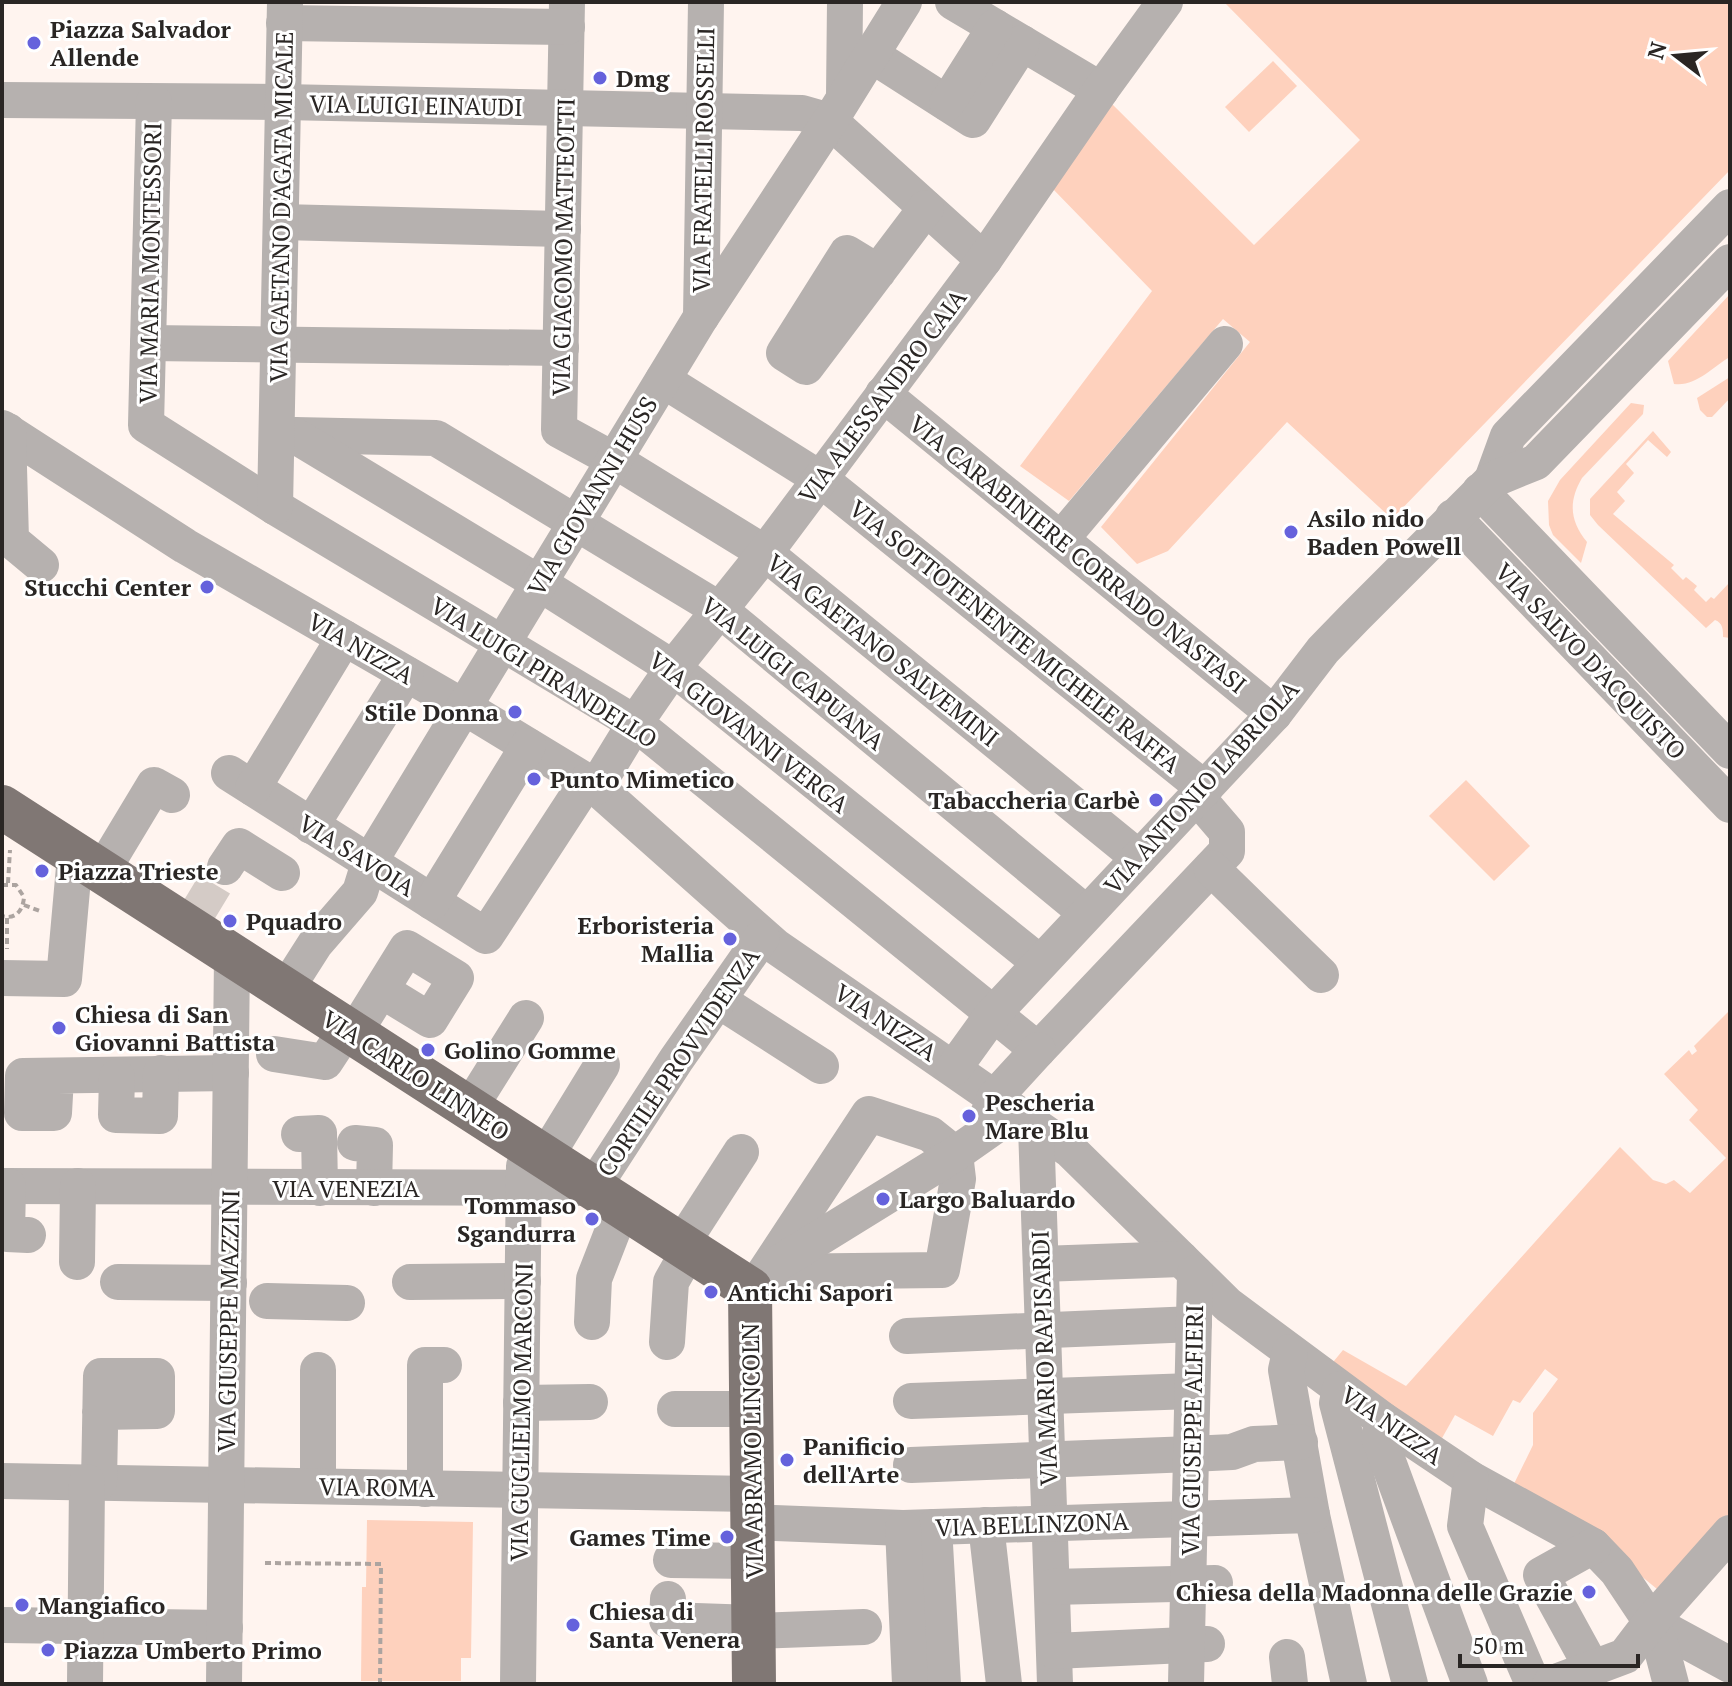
<svg xmlns="http://www.w3.org/2000/svg" width="1732" height="1686" font-family="'PT Serif',serif">
<rect width="100%" height="100%" fill="#fff4ef"/>
<!-- green -->
<g fill="#fed1bd">
<path d="M 1224,2 L 1730,2 L 1730,170 L 1392,519 L 1287,422 L 1168,551 L 1137,564 L 1101,527 L 1250,342 L 1223,319 L 1069,501 L 1020,466 L 1152,291 L 1052,188 L 1112,104 L 1254,245 L 1360,140 Z"/>
<path d="M 1273,61 L 1297,86 L 1249,132 L 1225,107 Z"/>
<path d="M 1730,294 L 1730,357 C 1712,367 1696,387 1674,384 L 1668,361 Z"/>
<path d="M 1730,377 L 1730,398 L 1712,417 L 1707,417 L 1700,410 L 1697,398 Z"/>
<path d="M 1631,403 L 1644,405 L 1643,414 L 1582,478 C 1568,502 1570,521 1587,542 L 1581,563 L 1553,535 L 1549,525 L 1548,501 L 1560,480 Z"/>
<path d="M 1653,431 L 1671,452 L 1667,457 L 1648,440 L 1626,464 L 1634,473 L 1617,492 L 1625,501 L 1613,514 L 1674,565 L 1671,568 L 1683,580 L 1686,577 L 1697,586 L 1694,590 L 1706,602 L 1711,597 L 1714,599 L 1730,582 L 1730,638 L 1723,637 C 1723,630 1723,623 1715,620 L 1706,628 L 1598,525 L 1590,515 L 1590,499 Z"/>
<path d="M 1466,780 L 1530,846 L 1494,881 L 1429,816 Z"/>
<path d="M 1730,1010 L 1730,1515 L 1657,1589 L 1613,1553 L 1510,1492 L 1533,1445 L 1533,1413 L 1558,1379 L 1545,1369 L 1520,1403 L 1513,1400 L 1493,1436 L 1455,1415 L 1437,1447 L 1329,1367 L 1343,1350 L 1406,1386 L 1620,1147 L 1653,1180 L 1666,1184 L 1674,1180 L 1690,1193 L 1726,1158 L 1689,1120 L 1698,1110 L 1664,1074 L 1689,1050 L 1692,1055 L 1697,1051 L 1694,1046 Z"/>
<path d="M 367,1520 L 473,1522 L 471,1658 L 461,1658 L 461,1681 L 361,1681 L 362,1587 L 366,1587 Z"/>
</g>
<g fill="none" stroke-linecap="round" stroke-linejoin="round">
<!-- minor-tunnel -->
<path stroke="#d4cbc6" stroke-width="36" stroke-dasharray="36 18" stroke-linecap="butt" d="M 196,915 L 225,867"/>
<!-- path -->
<g stroke="#aca4a0" stroke-width="4" stroke-dasharray="6 4" stroke-linecap="butt">
<path d="M 8,883 L 10,850"/>
<path d="M 2,885 L 16,885 L 24,897 C 23,910 16,920 2,916"/>
<path d="M 24,905 L 40,911"/>
<path d="M 7,918 L 7,949"/>
<path d="M 265,1563 L 381,1564 L 380,1684"/>
</g>
<!-- minor -->
<g stroke="#b6b1af" stroke-width="36">
<path d="M 567,2 L 559,430 L 614,460 L 765,553 L 1139,858"/>
<path d="M 953,2 L 1101,90"/>
<path d="M 284,23 L 567,27"/>
<path d="M 870,54 L 973,120 L 1022,43"/>
<path d="M 844,96 L 845,2"/>
<path d="M 2,100 L 283,102 L 802,113 L 830,121 L 984,260"/>
<path d="M 154,102 L 146,425 L 275,507 L 635,723 L 1038,1050 L 1227,851 L 1227,832 L 1197,797"/>
<path d="M 947,103 L 995,27"/>
<path d="M 281,222 L 563,229"/>
<path d="M 878,272 L 847,253 L 784,353 L 806,367 L 926,208"/>
<path d="M 701,317 L 706,2"/>
<path d="M 148,343 L 561,348"/>
<path d="M 663,380 L 819,478 L 1205,789"/>
<path d="M 883,394 L 1274,714"/>
<path d="M 2,428 L 185,546 L 464,707 L 596,787 L 775,946 L 1070,1150 L 1228,1305 L 1383,1420 L 1471,1479 L 1593,1546 L 1617,1571 L 1651,1622 L 1730,1665"/>
<path d="M 8,431 L 11,540 L 41,565"/>
<path d="M 294,435 L 436,438 L 720,610 L 1086,913"/>
<path d="M 294,435 L 539,583 L 673,668 L 1039,962"/>
<path d="M 1492,480 L 1508,436 L 1730,207"/>
<path d="M 1480,491 L 1730,751"/>
<path d="M 275,507 L 285,2"/>
<path d="M 1453,517 L 1730,805"/>
<path d="M 1062,538 L 1225,344"/>
<path d="M 229,773 L 486,936 L 587,781"/>
<path d="M 596,787 L 635,723 L 673,668 L 765,553 L 984,260 L 1101,90 L 1165,2"/>
<path d="M 253,788 L 344,638"/>
<path d="M 311,826 L 406,674"/>
<path d="M 225,867 L 239,846 L 282,873"/>
<path d="M 1211,868 L 1321,975"/>
<path d="M 101,873 L 154,785 L 172,795"/>
<path d="M 432,902 L 528,746"/>
<path d="M 2,978 L 64,979 L 75,856"/>
<path d="M 285,991 L 315,944 L 360,892 L 369,863 L 701,317 L 830,121 L 904,2"/>
<path d="M 718,1000 L 821,1066"/>
<path d="M 353,1035 L 407,948 L 456,978 L 430,1020 L 381,990"/>
<path d="M 274,1054 L 325,1062 L 346,1030"/>
<path d="M 954,1068 L 993,1014 L 1274,714 L 1323,650 L 1356,616 L 1492,480 L 1536,462 L 1730,262"/>
<path d="M 56,1077 L 54,1113 L 22,1113 L 23,1076 L 231,1073"/>
<path d="M 117,1077 L 116,1115 L 160,1116 L 161,1073"/>
<path d="M 469,1109 L 526,1018"/>
<path d="M 869,1114 L 930,1134 L 955,1154 L 958,1179 L 942,1270 L 765,1272 Z"/>
<path d="M 987,1117 L 995,1097 L 1038,1050"/>
<path d="M 1036,1127 L 1055,1684"/>
<path d="M 299,1134 L 319,1133 L 320,1188"/>
<path d="M 355,1143 L 375,1145 L 374,1188"/>
<path d="M 545,1158 L 602,1065"/>
<path d="M 2,1186 L 593,1188 L 676,1060 L 762,937"/>
<path d="M 8,1186 L 7,1234 L 28,1235"/>
<path d="M 681,1245 L 741,1152"/>
<path d="M 77,1262 L 78,1186"/>
<path d="M 777,1264 L 955,1154 L 1015,1112"/>
<path d="M 1041,1264 L 1181,1259"/>
<path d="M 118,1282 L 229,1283"/>
<path d="M 410,1282 L 523,1281"/>
<path d="M 267,1301 L 347,1303"/>
<path d="M 592,1322 L 594,1279 L 622,1207"/>
<path d="M 907,1336 L 1194,1324"/>
<path d="M 667,1342 L 671,1282 L 689,1250"/>
<path d="M 1290,1352 L 1286,1370 L 1312,1515 L 1349,1684"/>
<path d="M 318,1370 L 318,1486"/>
<path d="M 1340,1389 L 1337,1403 L 1410,1684"/>
<path d="M 911,1401 L 1192,1391"/>
<path d="M 521,1403 L 590,1402"/>
<path d="M 675,1409 L 751,1409"/>
<path d="M 1383,1420 L 1379,1437 L 1470,1684"/>
<path d="M 911,1465 L 1191,1454 L 1232,1452 L 1254,1444 L 1300,1442"/>
<path d="M 1471,1479 L 1465,1526 L 1533,1684"/>
<path d="M 2,1481 L 752,1494"/>
<path d="M 99,1482 L 101,1376 L 157,1376 L 157,1411 L 100,1412"/>
<path d="M 425,1489 L 425,1365 L 444,1365"/>
<path d="M 752,1522 L 903,1528 L 1312,1515"/>
<path d="M 986,1525 L 1004,1684"/>
<path d="M 934,1527 L 943,1684"/>
<path d="M 903,1528 L 910,1684"/>
<path d="M 671,1560 L 753,1561"/>
<path d="M 1052,1587 L 1215,1583"/>
<path d="M 668,1599 L 667,1620 L 754,1623"/>
<path d="M 1651,1622 L 1661,1646 L 1671,1684"/>
<path d="M 2,1625 L 225,1628"/>
<path d="M 754,1631 L 864,1627"/>
<path d="M 1054,1651 L 1207,1644"/>
<path d="M 1287,1657 L 1290,1684"/>
<path d="M 1592,1668 L 1541,1575 L 1593,1546"/>
<path d="M 85,1684 L 87,1482"/>
<path d="M 224,1684 L 232,957"/>
<path d="M 518,1684 L 524,1166"/>
<path d="M 1186,1684 L 1195,1273"/>
<path d="M 1550,1684 L 1625,1656 L 1651,1622 L 1730,1533"/>
</g>
<!-- major -->
<path stroke="#807774" stroke-width="44" d="M 2,807 L 750,1289 L 754,1684"/>
</g>
<!-- markers -->
<g fill="#6562dc" stroke="#fff" stroke-width="3">
<circle cx="34" cy="43" r="8"/>
<circle cx="600" cy="78" r="8"/>
<circle cx="1291" cy="532" r="8"/>
<circle cx="207" cy="587" r="8"/>
<circle cx="515" cy="712" r="8"/>
<circle cx="534" cy="779" r="8"/>
<circle cx="1156" cy="800" r="8"/>
<circle cx="42" cy="871" r="8"/>
<circle cx="230" cy="921" r="8"/>
<circle cx="730" cy="939" r="8"/>
<circle cx="59" cy="1028" r="8"/>
<circle cx="428" cy="1050" r="8"/>
<circle cx="969" cy="1116" r="8"/>
<circle cx="883" cy="1199" r="8"/>
<circle cx="592" cy="1219" r="8"/>
<circle cx="711" cy="1292" r="8"/>
<circle cx="787" cy="1460" r="8"/>
<circle cx="727" cy="1537" r="8"/>
<circle cx="1589" cy="1592" r="8"/>
<circle cx="22" cy="1605" r="8"/>
<circle cx="573" cy="1625" r="8"/>
<circle cx="48" cy="1650" r="8"/>
</g>
<g text-anchor="middle" dominant-baseline="central" stroke-width="6" stroke-linejoin="round" paint-order="stroke">
<!-- poi labels -->
<g font-size="24" font-weight="bold" fill="#2a2624" stroke="#fff" text-anchor="start">
<text x="50" y="29">Piazza Salvador<tspan x="50" dy="28">Allende</tspan></text>
<text x="616" y="78">Dmg</text>
<text x="1307" y="518">Asilo nido<tspan x="1307" dy="28">Baden Powell</tspan></text>
<text x="191" y="587" text-anchor="end">Stucchi Center</text>
<text x="499" y="712" text-anchor="end">Stile Donna</text>
<text x="550" y="779">Punto Mimetico</text>
<text x="1140" y="800" text-anchor="end">Tabaccheria Carbè</text>
<text x="58" y="871">Piazza Trieste</text>
<text x="246" y="921">Pquadro</text>
<text x="714" y="925" text-anchor="end">Erboristeria<tspan x="714" dy="28">Mallia</tspan></text>
<text x="75" y="1014">Chiesa di San<tspan x="75" dy="28">Giovanni Battista</tspan></text>
<text x="444" y="1050">Golino Gomme</text>
<text x="985" y="1102">Pescheria<tspan x="985" dy="28">Mare Blu</tspan></text>
<text x="899" y="1199">Largo Baluardo</text>
<text x="576" y="1205" text-anchor="end">Tommaso<tspan x="576" dy="28">Sgandurra</tspan></text>
<text x="727" y="1292">Antichi Sapori</text>
<text x="803" y="1446">Panificio<tspan x="803" dy="28">dell'Arte</tspan></text>
<text x="711" y="1537" text-anchor="end">Games Time</text>
<text x="1573" y="1592" text-anchor="end">Chiesa della Madonna delle Grazie</text>
<text x="38" y="1605">Mangiafico</text>
<text x="589" y="1611">Chiesa di<tspan x="589" dy="28">Santa Venera</tspan></text>
<text x="64" y="1650">Piazza Umberto Primo</text>
</g>
<!-- street labels -->
<g font-size="24" fill="#2a2624" stroke="#fff">
<text transform="translate(416 105) rotate(1)">VIA LUIGI EINAUDI</text>
<text transform="translate(703 160) rotate(-89)">VIA FRATELLI ROSSELLI</text>
<text transform="translate(281 207) rotate(-89)">VIA GAETANO D'AGATA MICALE</text>
<text transform="translate(563 247) rotate(-89)">VIA GIACOMO MATTEOTTI</text>
<text transform="translate(150 263) rotate(-89)">VIA MARIA MONTESSORI</text>
<text transform="translate(882 396) rotate(-53)">VIA ALESSANDRO CAIA</text>
<text transform="translate(592 496) rotate(-59)">VIA GIOVANNI HUSS</text>
<text transform="translate(1078 554) rotate(39)">VIA CARABINIERE CORRADO NASTASI</text>
<text transform="translate(1015 636) rotate(39)">VIA SOTTOTENENTE MICHELE RAFFA</text>
<text transform="translate(361 648) rotate(30)">VIA NIZZA</text>
<text transform="translate(883 650) rotate(39)">VIA GAETANO SALVEMINI</text>
<text transform="translate(1591 661) rotate(46)">VIA SALVO D'ACQUISTO</text>
<text transform="translate(544 672) rotate(32)">VIA LUIGI PIRANDELLO</text>
<text transform="translate(793 673) rotate(39)">VIA LUIGI CAPUANA</text>
<text transform="translate(749 732) rotate(38)">VIA GIOVANNI VERGA</text>
<text transform="translate(1201 787) rotate(-48)">VIA ANTONIO LABRIOLA</text>
<text transform="translate(357 855) rotate(32)">VIA SAVOIA</text>
<text transform="translate(886 1022) rotate(34)">VIA NIZZA</text>
<text transform="translate(678 1062) rotate(-56)">CORTILE PROVVIDENZA</text>
<text transform="translate(416 1075) rotate(33)">VIA CARLO LINNEO</text>
<text x="346" y="1188">VIA VENEZIA</text>
<text transform="translate(228 1321) rotate(-89)">VIA GIUSEPPE MAZZINI</text>
<text transform="translate(1044 1358) rotate(-92)">VIA MARIO RAPISARDI</text>
<text transform="translate(521 1412) rotate(-89)">VIA GUGLIELMO MARCONI</text>
<text transform="translate(1392 1425) rotate(35)">VIA NIZZA</text>
<text transform="translate(1192 1430) rotate(-89)">VIA GIUSEPPE ALFIERI</text>
<text transform="translate(752 1451) rotate(-91)">VIA ABRAMO LINCOLN</text>
<text transform="translate(377 1487) rotate(1)">VIA ROMA</text>
<text transform="translate(1032 1524) rotate(-2)">VIA BELLINZONA</text>
</g>
</g>
<!-- border -->
<rect width="1732" height="1686" fill="none" stroke="#2a2624" stroke-width="8"/>
<!-- north arrow -->
<g transform="translate(1676 56) rotate(286)" stroke="#ffffff" stroke-width="6" paint-order="stroke">
<path d="M0-6L14 30L0 20L-14 30Z" fill="#2a2624"/>
<text y="-12" font-size="22" font-weight="bold" text-anchor="middle" fill="#2a2624">N</text>
</g>
<!-- scale -->
<path d="M1460 1654v12h178v-12" fill="none" stroke="#2a2624" stroke-width="4"/>
<text x="1472" y="1654" font-size="24" fill="#2a2624" stroke="#ffffff" stroke-width="6" paint-order="stroke">50 m</text>
</svg>
